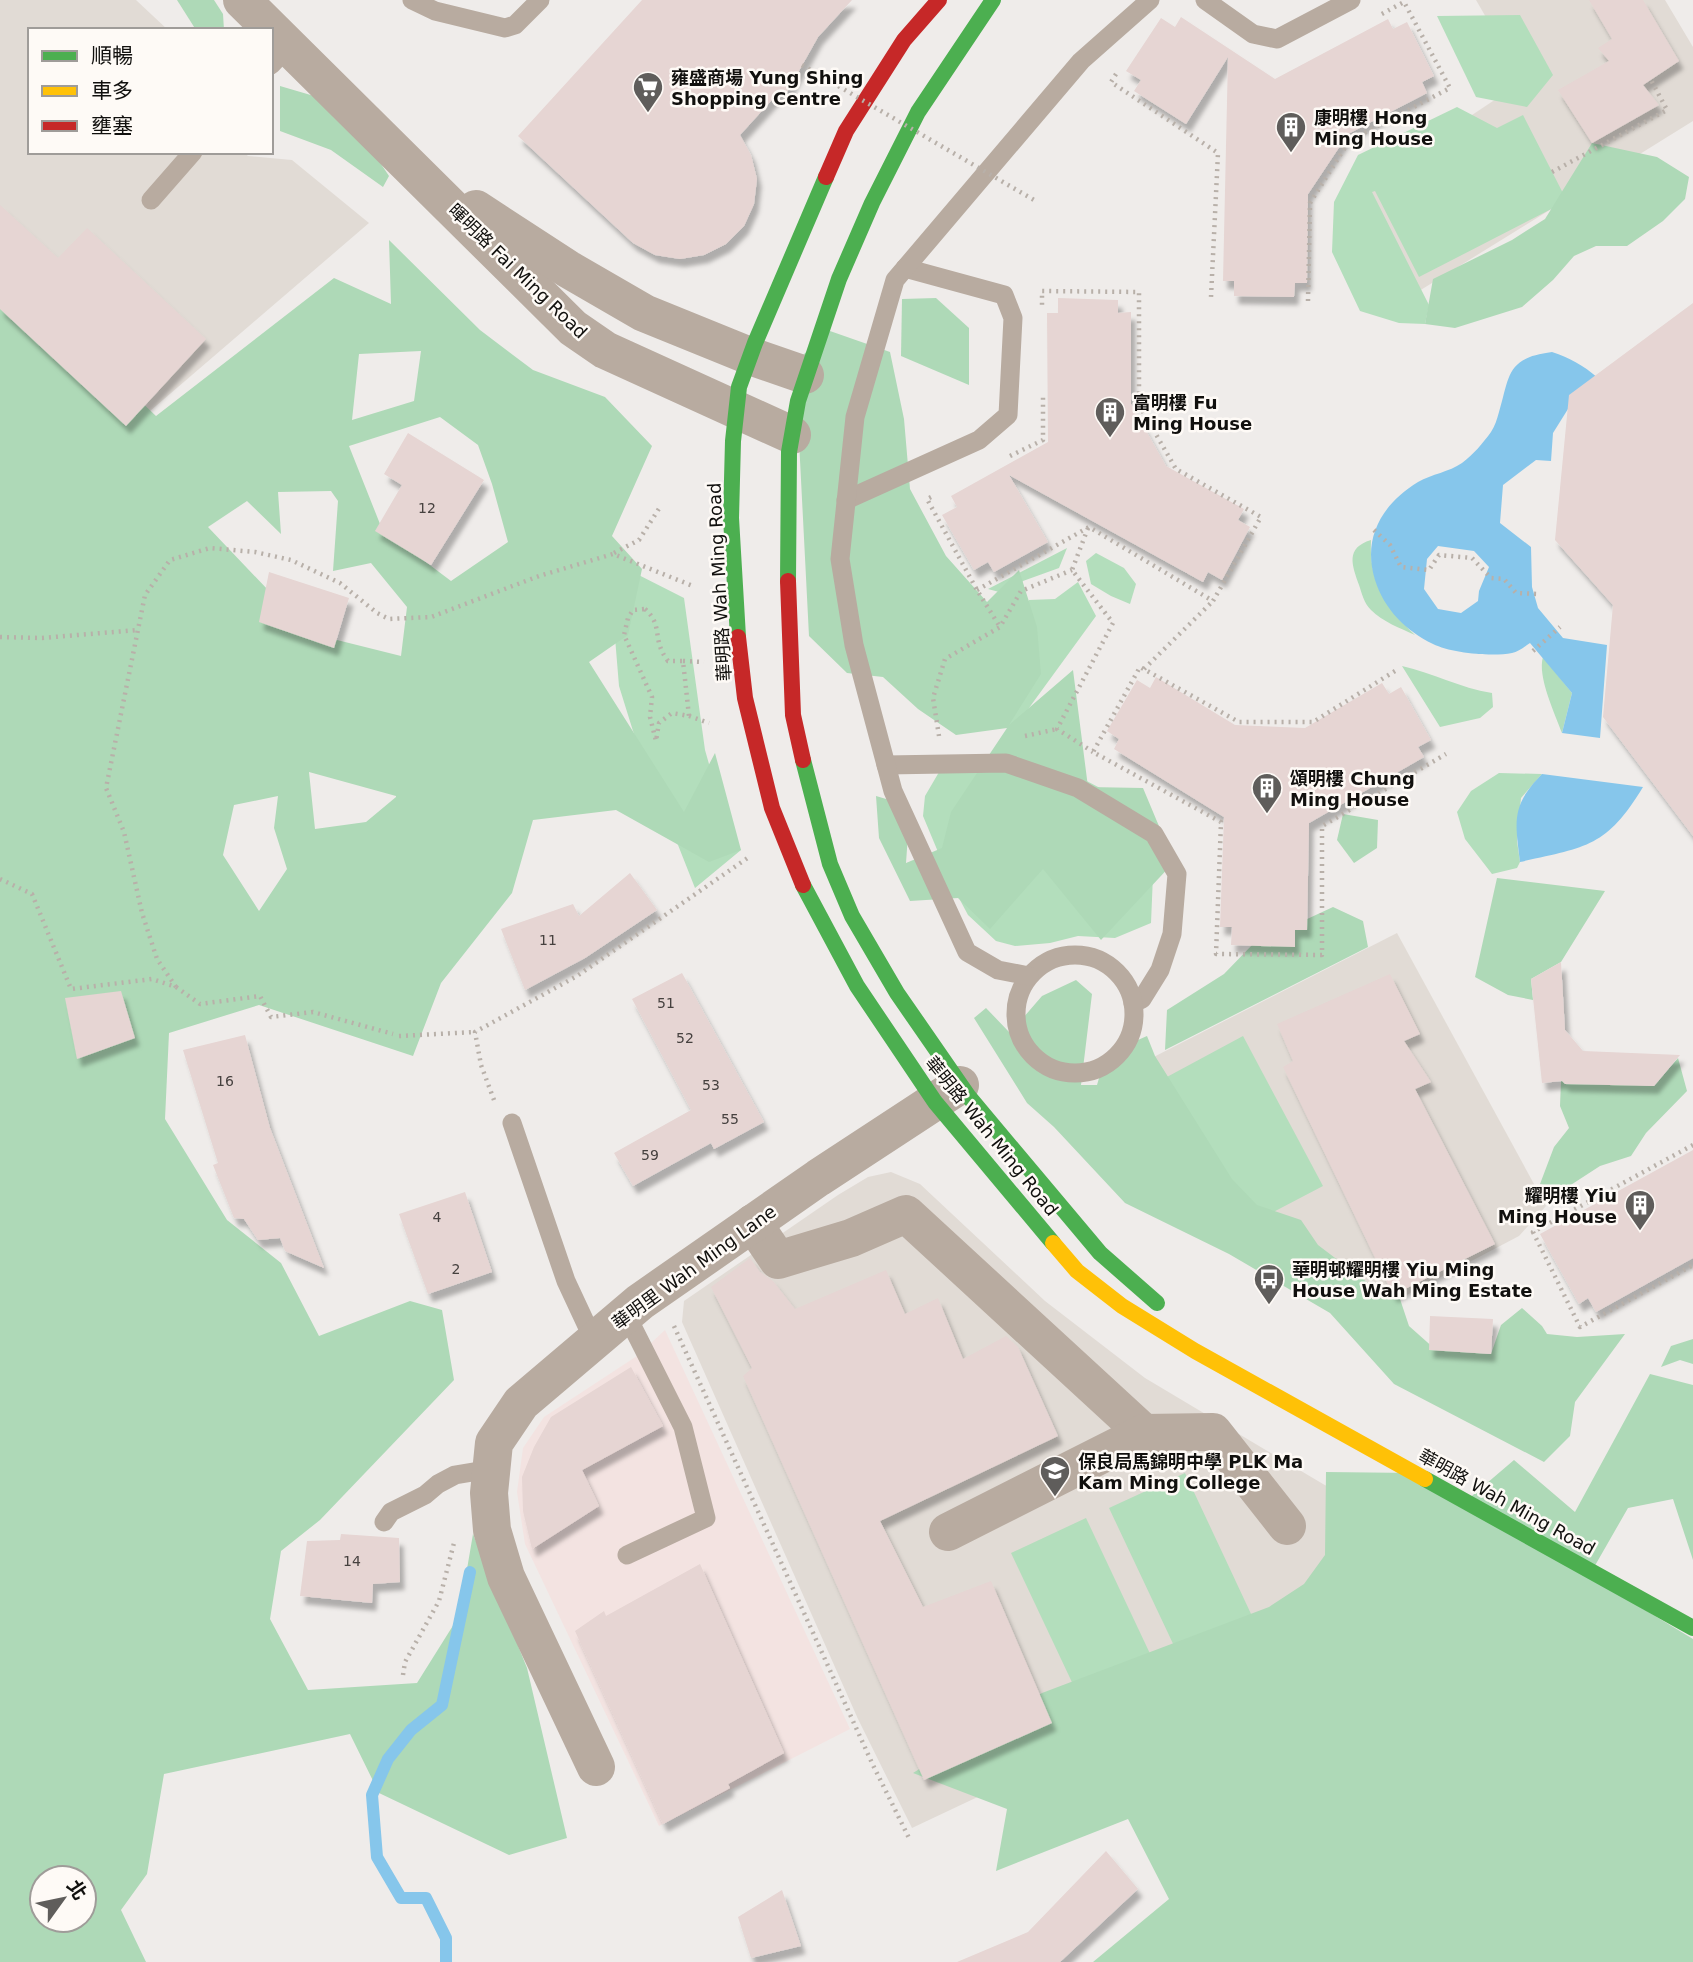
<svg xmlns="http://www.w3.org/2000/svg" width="1693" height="1962" font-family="'DejaVu Sans','Noto Sans TC',sans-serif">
<defs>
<filter id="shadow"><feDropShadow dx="4.5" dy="8" stdDeviation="2" flood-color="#0004"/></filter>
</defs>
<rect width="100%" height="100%" fill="#efecea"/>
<!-- built -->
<g fill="#e1dbd5">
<path d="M 0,0 L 136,0 L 168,30 L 30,30 L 30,152 L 243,152 L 248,156 L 292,160 L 369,223 L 121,436 L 0,341 Z"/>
<path d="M 1476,0 L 1665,0 L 1693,47 L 1693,121 L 1403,301 L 1352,195 L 1523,81 Z"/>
<path d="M 1397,933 L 1546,1206 L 1519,1236 L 1365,1317 L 1226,1233 L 1138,1065 Z"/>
<path d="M 891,1172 L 920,1184 L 1045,1301 L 1145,1378 L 1323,1484 L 1377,1513 L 1353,1583 L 1056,1760 L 912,1828 L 858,1719 L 682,1322 L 684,1301 L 838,1195 L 868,1177 Z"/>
</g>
<!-- industrial -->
<path fill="#f3e3e1" d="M 665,1330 L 850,1729 L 659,1826 L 525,1544 L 517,1492 L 523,1448 L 544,1417 L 637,1356 Z"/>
<!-- green -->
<g fill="#b3debc">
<path d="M 1520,15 L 1553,75 L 1527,107 L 1476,97 L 1437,16 Z"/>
<path d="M 1457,107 L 1497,128 L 1523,115 L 1567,201 L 1419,277 L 1375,191 L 1372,192 L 1429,305 L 1425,324 L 1399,323 L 1360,311 L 1332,252 L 1334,202 L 1358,155 Z"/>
<path d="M 1371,540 C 1369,583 1385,606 1415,635 C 1400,628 1383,622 1371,610 C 1364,603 1362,594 1359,585 C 1352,565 1345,548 1371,540 Z"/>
<path d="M 1067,548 L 1059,568 L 1023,581 L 1010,595 L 988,589 Z"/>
<path d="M 1096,553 L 1124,568 L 1136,584 L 1130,604 L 1111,596 L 1091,584 L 1086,561 Z"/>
<path d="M 613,562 L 684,598 L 705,750 L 729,834 L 741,850 L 695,888 L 633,731 L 619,686 L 611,589 Z"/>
<path d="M 1078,582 L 1096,616 L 1015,727 L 942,704 L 1020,614 L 1029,600 L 1055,599 Z"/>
<path d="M 1543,657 L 1572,693 L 1562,733 C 1555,714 1537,676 1543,657 Z"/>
<path d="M 1402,666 C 1433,673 1460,688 1492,693 L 1493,707 L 1480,718 L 1440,727 Z"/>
<path d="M 942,767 L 1062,768 L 1100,788 L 1155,827 L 1151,923 L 1115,938 L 1078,936 L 1050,943 L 1015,946 L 996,941 L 968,915 L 951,883 L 923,816 L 925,796 Z"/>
<path d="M 1499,773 L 1542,774 L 1521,798 L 1517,841 L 1520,862 L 1517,868 L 1492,874 L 1465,839 L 1457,812 L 1471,791 Z"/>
<path d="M 1243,1036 L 1323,1186 L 1243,1228 L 1165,1078 Z"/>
<path d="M 1185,1473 L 1252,1616 L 1176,1650 L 1109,1508 Z"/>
<path d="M 1086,1518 L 1153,1660 L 1078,1695 L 1011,1553 Z"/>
</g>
<!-- forest -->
<g fill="#aed9b7" fill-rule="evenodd">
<path d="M 177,0 L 214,0 L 223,14 L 224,30 L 196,30 Z"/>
<path d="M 280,86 L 314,96 L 361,134 L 389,176 L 383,187 L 331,150 L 280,131 Z"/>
<path d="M 1592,143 L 1657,157 L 1689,177 L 1685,199 L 1663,221 L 1627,246 L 1596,246 L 1574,256 L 1553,280 L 1522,307 L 1455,328 L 1425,324 L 1433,279 L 1512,240 L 1545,219 Z"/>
<path d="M 389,240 L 480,330 L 533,370 L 605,397 L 652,446 L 612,536 L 642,569 L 628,635 L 589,662 L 684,812 L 715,753 L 741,850 L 709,862 L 616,810 L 533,820 L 512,893 L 441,983 L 413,1056 L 259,1005 L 169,1033 L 165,1119 L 227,1220 L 281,1263 L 319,1336 L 410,1301 L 442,1310 L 454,1380 L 320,1520 L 281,1551 L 270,1619 L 308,1690 L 417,1683 L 459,1616 L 473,1534 L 527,1668 L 567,1838 L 509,1855 L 379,1793 L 350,1734 L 164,1774 L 147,1874 L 121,1910 L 146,1962 L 0,1962 L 0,274 L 13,280 L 156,416 L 334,278 L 391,304 ZM 421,351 L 414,401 L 352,420 L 359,354 ZM 440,417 L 478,445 L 492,484 L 508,542 L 451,581 L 382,529 L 349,446 ZM 331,491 L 338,501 L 333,571 L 371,563 L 407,607 L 401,656 L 309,633 L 208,527 L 247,501 L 281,534 L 278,492 ZM 309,772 L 396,796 L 396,797 L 366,822 L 315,829 ZM 278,796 L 274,828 L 287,869 L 259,911 L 223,855 L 234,805 ZM 42,1878 L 84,1878 L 84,1920 L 42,1920 Z"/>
<path d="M 936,298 L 969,328 L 969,385 L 901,356 L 902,299 Z"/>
<path d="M 830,331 L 890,352 L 904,419 L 910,489 L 946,556 L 987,602 L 1019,570 L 1037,627 L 1041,674 L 1009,725 L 1073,670 L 1088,787 L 1143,788 L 1174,862 L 1101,940 L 1043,869 L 990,929 L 958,898 L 910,901 L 879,838 L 876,796 L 910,806 L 906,863 L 942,848 L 951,812 L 1007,728 L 956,735 L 918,709 L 883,677 L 847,673 L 809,636 L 795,362 Z"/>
<path d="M 1343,814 L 1378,820 L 1377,848 L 1354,863 L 1337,840 Z"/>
<path d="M 1497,878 L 1605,891 L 1561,962 L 1531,979 L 1533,1000 L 1508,995 L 1475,977 Z"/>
<path d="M 1333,907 L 1363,921 L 1368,947 L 1165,1050 L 1167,1010 L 1224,974 L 1253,944 Z"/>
<path d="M 1076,980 L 1092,994 L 1081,1085 L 1097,1085 L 1106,1054 L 1147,1036 L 1155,1056 L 1232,1179 L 1257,1205 L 1301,1220 L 1318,1245 L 1372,1286 L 1373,1298 L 1400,1299 L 1409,1326 L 1436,1350 L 1491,1354 L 1501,1325 L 1522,1308 L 1542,1326 L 1547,1334 L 1577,1337 L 1625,1334 L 1575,1402 L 1570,1436 L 1544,1462 L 1394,1384 L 1330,1313 L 1229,1254 L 1125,1203 L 1054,1127 L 1027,1103 L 974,1018 L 986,1008 L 1010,1033 L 1042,996 Z"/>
<path d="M 1678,1058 L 1687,1091 L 1646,1133 L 1631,1156 L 1600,1166 L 1563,1190 L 1540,1184 L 1554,1147 L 1569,1128 L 1560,1106 L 1561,1081 L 1654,1086 Z"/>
<path d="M 1693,1339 L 1693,1364 L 1680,1360 L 1661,1367 L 1671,1346 Z"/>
<path d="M 1650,1374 L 1693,1385 L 1693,1560 L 1673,1499 L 1628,1508 L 1589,1576 L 1693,1639 L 1693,1962 L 1093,1962 L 1169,1899 L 1128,1819 L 996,1871 L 1007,1809 L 913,1773 L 1042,1693 L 1269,1607 L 1304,1584 L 1325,1555 L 1326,1472 L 1414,1473 L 1466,1501 L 1514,1460 L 1575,1512 Z"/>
</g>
<!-- water -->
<g fill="#86c6eb" fill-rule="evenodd">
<path d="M 1552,352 C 1570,358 1583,365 1598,378 L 1578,393 L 1553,433 L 1551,461 L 1536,460 L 1503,485 L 1500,523 L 1531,547 L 1532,587 L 1538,608 L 1563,638 L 1607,645 L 1600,738 L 1562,733 L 1572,693 L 1530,643 C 1524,647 1518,652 1512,653 C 1492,657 1451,653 1433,644 C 1406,631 1384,609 1375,580 C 1362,538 1382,504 1418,482 C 1432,474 1449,472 1462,463 C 1473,455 1483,443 1491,432 C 1495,426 1497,419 1499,412 C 1510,375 1506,358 1552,352 ZM 1438,546 L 1474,551 L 1489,567 L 1479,591 L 1478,601 L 1461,613 L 1438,609 L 1424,589 L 1427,559 Z"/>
<path d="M 1542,774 L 1643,787 C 1606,848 1586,847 1520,862 C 1515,820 1511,806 1542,774 Z"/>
</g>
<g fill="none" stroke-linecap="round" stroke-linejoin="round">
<!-- stream -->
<path stroke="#86c6eb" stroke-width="12" d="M 446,1962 L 446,1938 L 426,1898 L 401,1898 L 377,1857 L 372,1795 L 388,1759 L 411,1730 L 442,1705 L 470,1572"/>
</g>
<!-- building -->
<g fill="#e6d5d3" filter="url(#shadow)">
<path d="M 642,0 L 852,0 L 818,37 L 786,94 L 780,91 L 740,135 L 751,155 L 757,179 L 754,204 L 744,226 L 726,244 L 704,255 L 680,259 L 655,255 L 633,243 L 518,136 Z"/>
<path d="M 1589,0 L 1643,0 L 1679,61 L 1643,85 L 1659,105 L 1592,143 L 1558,90 L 1609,61 L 1598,48 L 1612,39 Z"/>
<path d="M 1181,17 L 1275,79 L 1388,19 L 1393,29 L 1407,22 L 1434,76 L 1422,82 L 1427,93 L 1348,134 L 1308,194 L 1307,283 L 1295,283 L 1294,297 L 1234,296 L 1234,281 L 1223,281 L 1228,57 L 1186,124 L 1134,91 L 1141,80 L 1126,71 L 1161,18 L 1175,27 Z"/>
<path d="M 0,205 L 58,258 L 87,228 L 206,339 L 126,426 L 0,309 Z"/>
<path d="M 1058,298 L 1118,300 L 1118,313 L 1131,312 L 1131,404 L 1166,466 L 1244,509 L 1238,520 L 1250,527 L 1222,580 L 1208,572 L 1203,582 L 1009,475 L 1048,542 L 994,572 L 988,562 L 974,570 L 942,515 L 957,507 L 951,496 L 1048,442 L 1047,313 L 1058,313 Z"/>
<path d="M 1693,303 L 1693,836 L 1603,717 L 1613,605 L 1555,540 L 1569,395 Z"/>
<path d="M 408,433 L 484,480 L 431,565 L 375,531 L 402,485 L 384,474 Z"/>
<path d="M 269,572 L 349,598 L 334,648 L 259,622 Z"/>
<path d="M 1156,677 L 1235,725 L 1305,728 L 1382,683 L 1389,694 L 1401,687 L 1431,740 L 1418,747 L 1424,757 L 1309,823 L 1307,930 L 1295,930 L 1295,947 L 1231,945 L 1232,927 L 1220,927 L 1224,817 L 1114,749 L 1119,739 L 1107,731 L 1137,680 L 1150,688 Z"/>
<path d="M 630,873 L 657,910 L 585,958 L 525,990 L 501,929 L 573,904 L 579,916 Z"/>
<path d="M 1561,962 L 1565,1030 L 1583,1051 L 1680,1055 L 1654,1086 L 1565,1084 L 1562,1081 L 1542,1083 L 1531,979 Z"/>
<path d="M 682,973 L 764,1122 L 714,1149 L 711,1143 L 633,1186 L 614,1153 L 691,1110 L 632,999 Z"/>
<path d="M 1390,974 L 1420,1034 L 1404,1041 L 1431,1082 L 1415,1089 L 1495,1244 L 1393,1295 L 1283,1067 L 1293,1061 L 1277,1024 Z"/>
<path d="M 121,991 L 135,1038 L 77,1059 L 65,998 Z"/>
<path d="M 245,1035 L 270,1128 L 324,1268 L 285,1251 L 280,1238 L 258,1240 L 244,1219 L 234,1218 L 213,1165 L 218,1163 L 183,1050 Z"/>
<path d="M 1693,1150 L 1693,1258 L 1596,1312 L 1588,1298 L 1579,1304 L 1540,1234 Z"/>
<path d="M 465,1192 L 492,1272 L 428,1294 L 399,1214 Z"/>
<path d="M 750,1258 L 760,1272 L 773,1281 L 795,1309 L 886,1270 L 905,1314 L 938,1298 L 963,1359 L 1006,1336 L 1018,1347 L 1058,1436 L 880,1521 L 923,1607 L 991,1581 L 1052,1723 L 924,1780 L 743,1376 L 752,1368 L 711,1287 Z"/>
<path d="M 1430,1316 L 1493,1319 L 1491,1354 L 1429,1350 Z"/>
<path d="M 631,1367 L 663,1426 L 582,1470 L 599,1506 L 532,1549 L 523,1511 L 522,1477 L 534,1447 L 551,1417 Z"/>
<path d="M 341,1534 L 399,1538 L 400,1582 L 373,1584 L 372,1603 L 300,1596 L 307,1541 L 340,1540 Z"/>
<path d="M 700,1564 L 784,1753 L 728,1784 L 730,1788 L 663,1824 L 575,1631 L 604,1611 L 606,1616 Z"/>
<path d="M 1106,1851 L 1138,1889 L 1060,1962 L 957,1962 L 1028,1932 Z"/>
<path d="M 782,1890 L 801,1946 L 751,1958 L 738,1917 Z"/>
</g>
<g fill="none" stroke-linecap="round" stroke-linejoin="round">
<!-- path -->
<g stroke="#b8b0a9" stroke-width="4.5" stroke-dasharray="2 5" stroke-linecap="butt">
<path d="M 1116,74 L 1111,82 L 1218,153 L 1211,297"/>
<path d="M 1552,172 L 1667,110 L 1651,80"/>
<path d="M 1308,301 L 1310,203 L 1349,141 L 1450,88 L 1404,2 L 1378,16"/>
<path d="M 1010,456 L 1043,440 L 1043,394"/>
<path d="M 931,497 L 927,499 L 977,590 L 1000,627"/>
<path d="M 1088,528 L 1072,570 L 1113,623 L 1057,729 L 1093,752"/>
<path d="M 1374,530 L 1390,545 L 1401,567 L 1429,570 L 1439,555 L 1472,558 L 1491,578 L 1504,579 L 1516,593 L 1538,594"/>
<path d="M 614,553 L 639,540 L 660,507"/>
<path d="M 977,590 L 1089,527 L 1213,601 L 1261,517 L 1176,469 L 1139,405 L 1139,292 L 1042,291 L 1042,305"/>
<path d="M 645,609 C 664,626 651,639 668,661 L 683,661 L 689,716 L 672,713 L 659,723 L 656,741 L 650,717 L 652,697 L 624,635 L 628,618 L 633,610 Z"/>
<path d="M 0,637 L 42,638 L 138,630"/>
<path d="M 1533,651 L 1560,627"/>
<path d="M 683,661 L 704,662"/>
<path d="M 1144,669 L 1213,601"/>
<path d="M 1395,671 L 1313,722 L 1239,722 L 1140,667 L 1093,752 L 1221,822 L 1216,954 L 1322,955 L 1322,826 L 1446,754"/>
<path d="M 689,716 L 709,723"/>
<path d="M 939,736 L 933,698 L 945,659 L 1000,627 L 1021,591 L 1072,570"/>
<path d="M 1025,736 L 1057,729"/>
<path d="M 0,879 L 32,894 L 71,989 L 152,979 L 176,987 L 200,1004 L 260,996 L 271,1017 L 313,1012 L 393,1034"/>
<path d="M 176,987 L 157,959 L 142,913 L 124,832 L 106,788 L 145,595 L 170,560 L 210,548 L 255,552 L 291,560 L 340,583 L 377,613 L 389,619 L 431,617 L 539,576 L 613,554 L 693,586"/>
<path d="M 399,1036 L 475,1032"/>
<path d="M 494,1100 L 481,1065 L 475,1032 L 577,976 L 749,857"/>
<path d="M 1693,1145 L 1533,1232 L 1580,1327 L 1693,1265"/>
<path d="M 674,1326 L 872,1763 L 909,1838"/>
<path d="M 403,1675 L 405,1662 L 439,1601 L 454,1543"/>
</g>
<!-- lane -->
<g stroke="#b8aba0" stroke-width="19">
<path d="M 412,0 L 435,11 L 505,28 L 515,25 L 540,0"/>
<path d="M 1205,0 L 1253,34 L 1277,39 L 1351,0"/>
<path d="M 271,65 L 289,46"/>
<path d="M 151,200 L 193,152"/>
<path d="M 846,500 L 979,440 L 1008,415 L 1013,318 L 1004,295 L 905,268"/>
<path d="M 886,765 L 1006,763 L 1078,788 L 1154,834 L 1177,874 L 1172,934 L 1160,970 L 1142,999 L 1133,1003"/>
<circle cx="1075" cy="1014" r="59"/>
<path d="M 1029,976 L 998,970 L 967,952 L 893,791 L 854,645 L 840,559 L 855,417 L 895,280 L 1081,61 L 1150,0"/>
<path d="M 512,1123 L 566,1281 L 594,1341"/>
<path d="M 626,1314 L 683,1427 L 706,1518 L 627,1555"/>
<path d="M 384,1522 L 391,1512 L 425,1495 L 438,1484 L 455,1475 L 491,1469"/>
</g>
<!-- street -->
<g stroke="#b8aba0" stroke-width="38">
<path d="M 242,0 L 573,328 L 605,350 L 792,435"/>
<path d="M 476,209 L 568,269 L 644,313 L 750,356 L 805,375"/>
<path d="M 753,1223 L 778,1260 L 851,1238 L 906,1214 L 1144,1433"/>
<path d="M 948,1532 L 1144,1433 L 1213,1432 L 1287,1526"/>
<path d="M 596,1767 L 506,1577 L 492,1530 L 489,1493 L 494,1443 L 521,1403 L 640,1302 L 818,1178 L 960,1085"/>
</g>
<!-- fast -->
<g stroke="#4caf50" stroke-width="16">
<path d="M 788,581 L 789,452 L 798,401 L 839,279 L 872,203 L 918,112 L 993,0"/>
<path d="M 738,637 L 731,518 L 733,441 L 739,387 L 755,343 L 826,177"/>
<path d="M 803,760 L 830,864 L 852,916 L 897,993 L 969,1097 L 1100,1253 L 1157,1303"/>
<path d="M 803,885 L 857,986 L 935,1102 L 1053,1243"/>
<path d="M 1425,1479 L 1693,1628"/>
</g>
<!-- slow -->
<path stroke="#ffc107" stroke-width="16" d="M 1053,1243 L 1077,1271 L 1122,1306 L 1195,1351 L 1425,1479"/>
<!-- jam -->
<g stroke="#c62828" stroke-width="16">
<path d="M 826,177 L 846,131 L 904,40 L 939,0"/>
<path d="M 788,581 L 793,715 L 803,760"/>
<path d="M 738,637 L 745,698 L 772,808 L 803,885"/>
</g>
<!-- path-bridge -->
<path stroke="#b8b0a9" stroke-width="4.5" stroke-dasharray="2 5" stroke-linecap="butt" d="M 802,65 L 1034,200"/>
</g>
<!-- icons -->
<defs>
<g id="supermarket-pin" transform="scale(1.575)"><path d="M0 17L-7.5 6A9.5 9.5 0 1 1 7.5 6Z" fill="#5f5d5b" stroke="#fefaf6"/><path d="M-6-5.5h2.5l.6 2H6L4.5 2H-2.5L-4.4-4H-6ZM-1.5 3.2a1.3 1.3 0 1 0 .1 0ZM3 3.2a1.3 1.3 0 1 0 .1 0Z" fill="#fff"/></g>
<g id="building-pin" transform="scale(1.575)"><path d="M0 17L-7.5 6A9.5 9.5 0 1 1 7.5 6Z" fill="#5f5d5b" stroke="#fefaf6"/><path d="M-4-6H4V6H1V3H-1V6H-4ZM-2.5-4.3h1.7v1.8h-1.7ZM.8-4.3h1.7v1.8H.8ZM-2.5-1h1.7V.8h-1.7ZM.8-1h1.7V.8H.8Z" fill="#fff"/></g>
<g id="bus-pin" transform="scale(1.575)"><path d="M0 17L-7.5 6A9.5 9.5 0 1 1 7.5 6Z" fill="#5f5d5b" stroke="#fefaf6"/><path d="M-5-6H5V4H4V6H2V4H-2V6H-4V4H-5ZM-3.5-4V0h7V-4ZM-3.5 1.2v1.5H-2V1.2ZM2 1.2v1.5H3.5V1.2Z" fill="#fff"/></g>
<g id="school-pin" transform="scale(1.575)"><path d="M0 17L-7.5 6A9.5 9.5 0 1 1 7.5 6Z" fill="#5f5d5b" stroke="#fefaf6"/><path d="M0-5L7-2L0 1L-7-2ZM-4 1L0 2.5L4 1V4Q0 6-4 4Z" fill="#fff"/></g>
</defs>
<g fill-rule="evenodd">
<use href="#supermarket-pin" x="648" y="87"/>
<use href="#building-pin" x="1291" y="127"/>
<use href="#building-pin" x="1110" y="412"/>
<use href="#building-pin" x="1267" y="788"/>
<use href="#building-pin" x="1640" y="1205"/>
<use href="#bus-pin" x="1269" y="1279"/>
<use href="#school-pin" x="1055" y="1471"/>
</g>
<g text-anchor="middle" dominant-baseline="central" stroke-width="5" stroke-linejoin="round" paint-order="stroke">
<!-- number labels -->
<g font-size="14" fill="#46413f">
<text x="427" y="508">12</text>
<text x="548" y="940">11</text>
<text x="666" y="1003">51</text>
<text x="685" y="1038">52</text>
<text x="225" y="1081">16</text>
<text x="711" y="1085">53</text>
<text x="730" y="1119">55</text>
<text x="650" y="1155">59</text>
<text x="437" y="1217">4</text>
<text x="456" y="1269">2</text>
<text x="352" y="1561">14</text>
</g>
<!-- poi labels -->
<g font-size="18" font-weight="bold" fill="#11100e" stroke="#fefaf6" text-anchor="start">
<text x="671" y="77">雍盛商場 Yung Shing<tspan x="671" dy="21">Shopping Centre</tspan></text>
<text x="1314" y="117">康明樓 Hong<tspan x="1314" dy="21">Ming House</tspan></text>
<text x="1133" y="402">富明樓 Fu<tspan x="1133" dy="21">Ming House</tspan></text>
<text x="1290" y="778">頌明樓 Chung<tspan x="1290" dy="21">Ming House</tspan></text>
<text x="1617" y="1195" text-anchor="end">耀明樓 Yiu<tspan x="1617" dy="21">Ming House</tspan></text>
<text x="1292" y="1269">華明邨耀明樓 Yiu Ming<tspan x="1292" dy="21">House Wah Ming Estate</tspan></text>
<text x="1078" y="1461">保良局馬錦明中學 PLK Ma<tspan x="1078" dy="21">Kam Ming College</tspan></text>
</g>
<!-- street labels -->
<g font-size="18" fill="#11100e" stroke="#fefaf6">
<text transform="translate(518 271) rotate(44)">暉明路 Fai Ming Road</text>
<text transform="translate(719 582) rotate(-93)">華明路 Wah Ming Road</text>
<text transform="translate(992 1136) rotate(51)">華明路 Wah Ming Road</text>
<text transform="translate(694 1267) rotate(-36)">華明里 Wah Ming Lane</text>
<text transform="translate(1507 1502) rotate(29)">華明路 Wah Ming Road</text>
</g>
</g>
<!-- legend -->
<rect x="28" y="28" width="245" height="126" fill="#fefaf6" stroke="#9f9c99" stroke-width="2"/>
<rect x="42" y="51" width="35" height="10" fill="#4caf50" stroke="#9f9c99" stroke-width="2"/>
<text x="91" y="63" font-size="21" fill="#11100e">順暢</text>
<rect x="42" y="86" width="35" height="10" fill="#ffc107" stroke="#9f9c99" stroke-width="2"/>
<text x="91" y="98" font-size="21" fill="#11100e">車多</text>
<rect x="42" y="121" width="35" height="10" fill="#c62828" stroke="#9f9c99" stroke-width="2"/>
<text x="91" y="133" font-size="21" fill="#11100e">壅塞</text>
<!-- north arrow -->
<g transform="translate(63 1899) rotate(57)"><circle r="33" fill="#fefaf6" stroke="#9f9c99" stroke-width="2"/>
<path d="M0-5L12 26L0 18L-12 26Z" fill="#5f5d5b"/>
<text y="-10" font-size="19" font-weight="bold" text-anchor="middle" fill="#11100e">北</text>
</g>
</svg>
